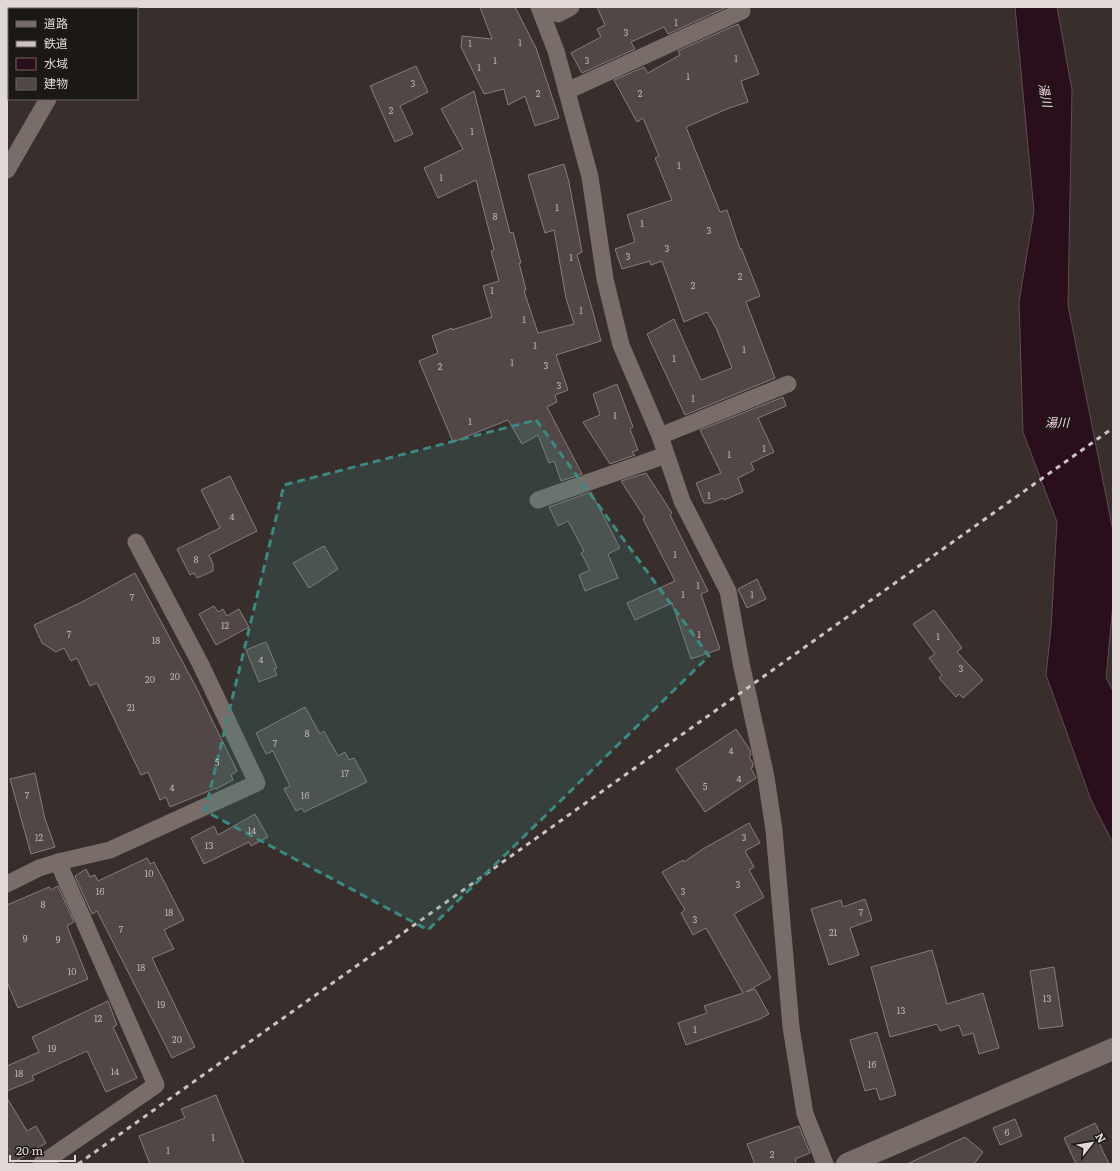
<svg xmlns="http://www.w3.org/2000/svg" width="1120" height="1171" font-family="Literata,'Noto Sans JP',serif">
<rect width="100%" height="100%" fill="#382e2b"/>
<!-- water -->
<path fill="#2b0e1c" stroke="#614b54" d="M 1015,7 L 1057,7 L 1072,90 L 1068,305 L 1113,531 L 1113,604 L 1106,678 L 1113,691 L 1113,843 L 1091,800 L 1046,675 L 1051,628 L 1057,522 L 1023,432 L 1019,302 L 1034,211 Z"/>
<!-- building -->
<g fill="#524747" stroke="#887c7c">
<path d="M 480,7 L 515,7 L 536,48 L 559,118 L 535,126 L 525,96 L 508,105 L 504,89 L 484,94 L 461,47 L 462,36 L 492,39 Z"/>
<path d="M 597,7 L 727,7 L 668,34 L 664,27 L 631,42 L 635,49 L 582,73 L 571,53 L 601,37 L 597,29 L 605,25 Z"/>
<path d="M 738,24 L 759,74 L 741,81 L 748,102 L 729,108 L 686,127 L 720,212 L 727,210 L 740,249 L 741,248 L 760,296 L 746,302 L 775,378 L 685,415 L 647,334 L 674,319 L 701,380 L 732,368 L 717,330 L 707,312 L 684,322 L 662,261 L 651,265 L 650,261 L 622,269 L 615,249 L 635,242 L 627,215 L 672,200 L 655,158 L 659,156 L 643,118 L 637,122 L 614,80 L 644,67 L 648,73 L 680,55 L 678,51 Z"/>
<path d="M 416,66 L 428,92 L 400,106 L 413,134 L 395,142 L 370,86 Z"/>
<path d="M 474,91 L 510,233 L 513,232 L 521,263 L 519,263 L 526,290 L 524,291 L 538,333 L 574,324 L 566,298 L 554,230 L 545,233 L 528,175 L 564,164 L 569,182 L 582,252 L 577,255 L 601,341 L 556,355 L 568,390 L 555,395 L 557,402 L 547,407 L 582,474 L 561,481 L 554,461 L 549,463 L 538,435 L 522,444 L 508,420 L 453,442 L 419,361 L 438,353 L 432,336 L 452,328 L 452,330 L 492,317 L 483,286 L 499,281 L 491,251 L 494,250 L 476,180 L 438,198 L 424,168 L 463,149 L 441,109 Z"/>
<path d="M 617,384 L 633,427 L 630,429 L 638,450 L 632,452 L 635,455 L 610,464 L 583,422 L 600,415 L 593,394 Z"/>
<path d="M 783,397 L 786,406 L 758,418 L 774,452 L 751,463 L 754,470 L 738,478 L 743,492 L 724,500 L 723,498 L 711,503 L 704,503 L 696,483 L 721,473 L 700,430 Z"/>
<path d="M 646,473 L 672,513 L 670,515 L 708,591 L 701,594 L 720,649 L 691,659 L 672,603 L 635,620 L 627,603 L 675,581 L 643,519 L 645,518 L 621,481 Z"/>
<path d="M 230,476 L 257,531 L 209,555 L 213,564 L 213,571 L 197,578 L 194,573 L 190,575 L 177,549 L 220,528 L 201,490 Z"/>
<path d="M 591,492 L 620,548 L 608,554 L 618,578 L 585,591 L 579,575 L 590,570 L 581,553 L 584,551 L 568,521 L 558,526 L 549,507 Z"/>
<path d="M 324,546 L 338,569 L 309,588 L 293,563 Z"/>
<path d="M 135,573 L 196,687 L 237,771 L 231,775 L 233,780 L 216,789 L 216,788 L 170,807 L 166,797 L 160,800 L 148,772 L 141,775 L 97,683 L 90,686 L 77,658 L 71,661 L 64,648 L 56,652 L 42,643 L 34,625 L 84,601 Z"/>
<path d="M 757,579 L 766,599 L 747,608 L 738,589 Z"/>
<path d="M 214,606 L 218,612 L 223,609 L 227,616 L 239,609 L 249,627 L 216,645 L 199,614 Z"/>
<path d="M 934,610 L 962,648 L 957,652 L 983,680 L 963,698 L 959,694 L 956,697 L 939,678 L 942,675 L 929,658 L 935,654 L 913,624 Z"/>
<path d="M 266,642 L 277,668 L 274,669 L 277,675 L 259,682 L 246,650 Z"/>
<path d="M 305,707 L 320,734 L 324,731 L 338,756 L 345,752 L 349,760 L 354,758 L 367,782 L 304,812 L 302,808 L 296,811 L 284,789 L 290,786 L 273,751 L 266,754 L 256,733 Z"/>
<path d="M 736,729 L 750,750 L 751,755 L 749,757 L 753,763 L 753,767 L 751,768 L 756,778 L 705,812 L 676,769 Z"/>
<path d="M 35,773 L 45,819 L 55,847 L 31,854 L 10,779 Z"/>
<path d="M 255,814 L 268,837 L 251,846 L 249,842 L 204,864 L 191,838 L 214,826 L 218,835 Z"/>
<path d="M 749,823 L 760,843 L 745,851 L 754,867 L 749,870 L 764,897 L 734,914 L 771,978 L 746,992 L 755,989 L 769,1014 L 760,1019 L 686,1045 L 678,1023 L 707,1013 L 704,1006 L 743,993 L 706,928 L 693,935 L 681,913 L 685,910 L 662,872 L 683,860 L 684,862 L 703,849 Z"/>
<path d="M 147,858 L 150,864 L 154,862 L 184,920 L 164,930 L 174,949 L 152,958 L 195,1047 L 172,1058 L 97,911 L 92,914 L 75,876 L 86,869 L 90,877 L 95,875 L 98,881 Z"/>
<path d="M 58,886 L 74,922 L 67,926 L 88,979 L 18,1008 L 7,982 L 7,905 L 49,887 L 51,890 Z"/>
<path d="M 865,899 L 872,920 L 850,928 L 859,955 L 829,965 L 811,909 L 841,900 L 843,907 Z"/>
<path d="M 932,950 L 947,1004 L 983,993 L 999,1048 L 979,1054 L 973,1033 L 963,1036 L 959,1025 L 940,1031 L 937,1024 L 890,1037 L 871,967 Z"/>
<path d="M 1054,967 L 1063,1026 L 1039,1029 L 1030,971 Z"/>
<path d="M 108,1001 L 117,1025 L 113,1027 L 137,1078 L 106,1092 L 87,1051 L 32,1076 L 34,1080 L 7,1091 L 7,1066 L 39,1052 L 32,1037 Z"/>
<path d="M 877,1032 L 896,1095 L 880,1100 L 876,1088 L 865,1091 L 850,1040 Z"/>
<path d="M 216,1095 L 244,1164 L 150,1164 L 139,1136 L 185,1118 L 181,1109 Z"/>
<path d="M 7,1098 L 27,1131 L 36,1126 L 46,1143 L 11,1164 L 7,1164 Z"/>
<path d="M 1015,1119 L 1022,1136 L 1000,1145 L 993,1128 Z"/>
<path d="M 1095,1123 L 1103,1139 L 1098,1141 L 1109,1164 L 1076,1164 L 1064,1138 Z"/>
<path d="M 799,1126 L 810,1153 L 795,1159 L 796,1164 L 755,1164 L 747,1144 Z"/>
<path d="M 965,1137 L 983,1152 L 974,1164 L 907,1164 Z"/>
</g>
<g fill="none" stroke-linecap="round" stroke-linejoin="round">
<!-- minor -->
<g stroke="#786d69" stroke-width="17">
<path d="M 539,7 L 556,51 L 590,177 L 605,279 L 621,345 L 660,436 L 682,501 L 728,591 L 741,663 L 766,777 L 774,830 L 791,1027 L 805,1114 L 825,1164"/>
<path d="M 540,8 L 558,14 L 571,7"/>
<path d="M 127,9 L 128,7"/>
<path d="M 567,91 L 742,11"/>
<path d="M 7,170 L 48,99"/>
<path d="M 660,436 L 788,384"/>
<path d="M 538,500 L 666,455"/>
<path d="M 58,862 L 110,850 L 257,783 L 200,663 L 136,542"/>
<path d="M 7,884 L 39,868 L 58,862 L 156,1085 L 41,1164"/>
</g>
<!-- tertiary -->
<path stroke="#786d69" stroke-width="22" d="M 847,1164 L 1113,1049"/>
<!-- rail -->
<path stroke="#ccc4c2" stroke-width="3" stroke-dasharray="5 5" stroke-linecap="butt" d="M 78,1164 L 1113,428"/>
</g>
<!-- marked area -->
<path fill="#398a83" fill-opacity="0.2" stroke="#398a83" stroke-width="3" stroke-dasharray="8 5" stroke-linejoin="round" d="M 536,420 L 709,656 L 428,930 L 205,811 L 284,485 Z"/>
<g text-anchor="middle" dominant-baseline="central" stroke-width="3" stroke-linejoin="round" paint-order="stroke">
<!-- number labels -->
<g font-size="9" fill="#bcb4b3">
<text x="676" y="22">1</text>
<text x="626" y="32">3</text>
<text x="520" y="42">1</text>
<text x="470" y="43">1</text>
<text x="736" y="58">1</text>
<text x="495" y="60">1</text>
<text x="587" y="60">3</text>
<text x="479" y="67">1</text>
<text x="688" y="76">1</text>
<text x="413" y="83">3</text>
<text x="538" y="93">2</text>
<text x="640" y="93">2</text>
<text x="391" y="110">2</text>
<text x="472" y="131">1</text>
<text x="679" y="165">1</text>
<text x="441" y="177">1</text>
<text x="557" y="207">1</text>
<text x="495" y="216">8</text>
<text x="642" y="223">1</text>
<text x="709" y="230">3</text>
<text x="667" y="248">3</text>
<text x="628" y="256">3</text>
<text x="571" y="257">1</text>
<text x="740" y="276">2</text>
<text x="693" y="285">2</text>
<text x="492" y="290">1</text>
<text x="581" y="310">1</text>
<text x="524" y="319">1</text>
<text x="535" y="345">1</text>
<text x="744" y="349">1</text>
<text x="674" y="358">1</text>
<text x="512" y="362">1</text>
<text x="546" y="365">3</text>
<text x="440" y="366">2</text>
<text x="559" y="385">3</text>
<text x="693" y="398">1</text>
<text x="615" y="415">1</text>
<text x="470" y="421">1</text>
<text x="764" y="448">1</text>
<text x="729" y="454">1</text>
<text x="709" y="495">1</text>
<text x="232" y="516">4</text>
<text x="675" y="554">1</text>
<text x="196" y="559">8</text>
<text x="698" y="585">1</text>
<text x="683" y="594">1</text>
<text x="752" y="594">1</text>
<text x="132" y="597">7</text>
<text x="225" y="625">12</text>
<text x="69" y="634">7</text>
<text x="699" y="634">1</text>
<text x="938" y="636">1</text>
<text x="156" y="640">18</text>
<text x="261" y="659">4</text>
<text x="961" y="668">3</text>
<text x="175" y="676">20</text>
<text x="150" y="679">20</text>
<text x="131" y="707">21</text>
<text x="307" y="733">8</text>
<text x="275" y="743">7</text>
<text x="731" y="750">4</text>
<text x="217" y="762">5</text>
<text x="345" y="773">17</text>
<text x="739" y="778">4</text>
<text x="705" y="786">5</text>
<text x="172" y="787">4</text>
<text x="27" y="795">7</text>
<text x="305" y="795">16</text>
<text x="252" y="830">14</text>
<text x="39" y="837">12</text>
<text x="744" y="837">3</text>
<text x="209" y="845">13</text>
<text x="149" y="873">10</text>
<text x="738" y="884">3</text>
<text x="100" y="891">16</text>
<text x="683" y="891">3</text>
<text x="43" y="904">8</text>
<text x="169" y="912">18</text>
<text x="861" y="912">7</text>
<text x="695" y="919">3</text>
<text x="121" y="929">7</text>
<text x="833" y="932">21</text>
<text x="25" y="938">9</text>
<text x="58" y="939">9</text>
<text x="141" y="967">18</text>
<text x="72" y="971">10</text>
<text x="1047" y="998">13</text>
<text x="161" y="1004">19</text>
<text x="901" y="1010">13</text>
<text x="98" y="1018">12</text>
<text x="695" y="1029">1</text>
<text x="177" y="1039">20</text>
<text x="52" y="1048">19</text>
<text x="872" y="1064">16</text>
<text x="115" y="1071">14</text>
<text x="19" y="1073">18</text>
<text x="1007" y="1132">6</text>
<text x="213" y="1137">1</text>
<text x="168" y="1150">1</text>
<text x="772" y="1154">2</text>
</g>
<!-- water labels -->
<g font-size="12" font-style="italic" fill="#ffd7e6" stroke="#1c1816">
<text transform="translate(1046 95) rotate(79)">湯川</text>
<text x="1057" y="422">湯川</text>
</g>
</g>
<!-- border -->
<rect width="1120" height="1171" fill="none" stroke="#e0d9d7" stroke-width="16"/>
<!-- legend -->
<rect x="8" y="8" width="130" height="92" fill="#1c1816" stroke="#6a6563"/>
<rect x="16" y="21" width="20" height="6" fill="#786d69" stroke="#6a6563"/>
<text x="44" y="28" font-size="12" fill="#e0d9d7">道路</text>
<rect x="16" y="41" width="20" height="6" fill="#ccc4c2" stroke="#6a6563"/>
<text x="44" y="48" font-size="12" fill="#e0d9d7">鉄道</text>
<rect x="16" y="58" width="20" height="12" fill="#2b0e1c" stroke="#6a6563"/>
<text x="44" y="68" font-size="12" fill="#e0d9d7">水域</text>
<rect x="16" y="78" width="20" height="12" fill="#524747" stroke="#6a6563"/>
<text x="44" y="88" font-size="12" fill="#e0d9d7">建物</text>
<!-- north arrow -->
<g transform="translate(1092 1143) rotate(59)" stroke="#1c1816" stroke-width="3" paint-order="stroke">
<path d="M0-3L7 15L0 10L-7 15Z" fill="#e0d9d7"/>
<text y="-6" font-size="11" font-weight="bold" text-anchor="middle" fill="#e0d9d7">N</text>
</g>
<!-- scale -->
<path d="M10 1155v6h65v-6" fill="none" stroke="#e0d9d7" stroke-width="2"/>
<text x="16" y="1155" font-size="12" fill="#e0d9d7" stroke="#1c1816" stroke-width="3" paint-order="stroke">20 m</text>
</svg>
